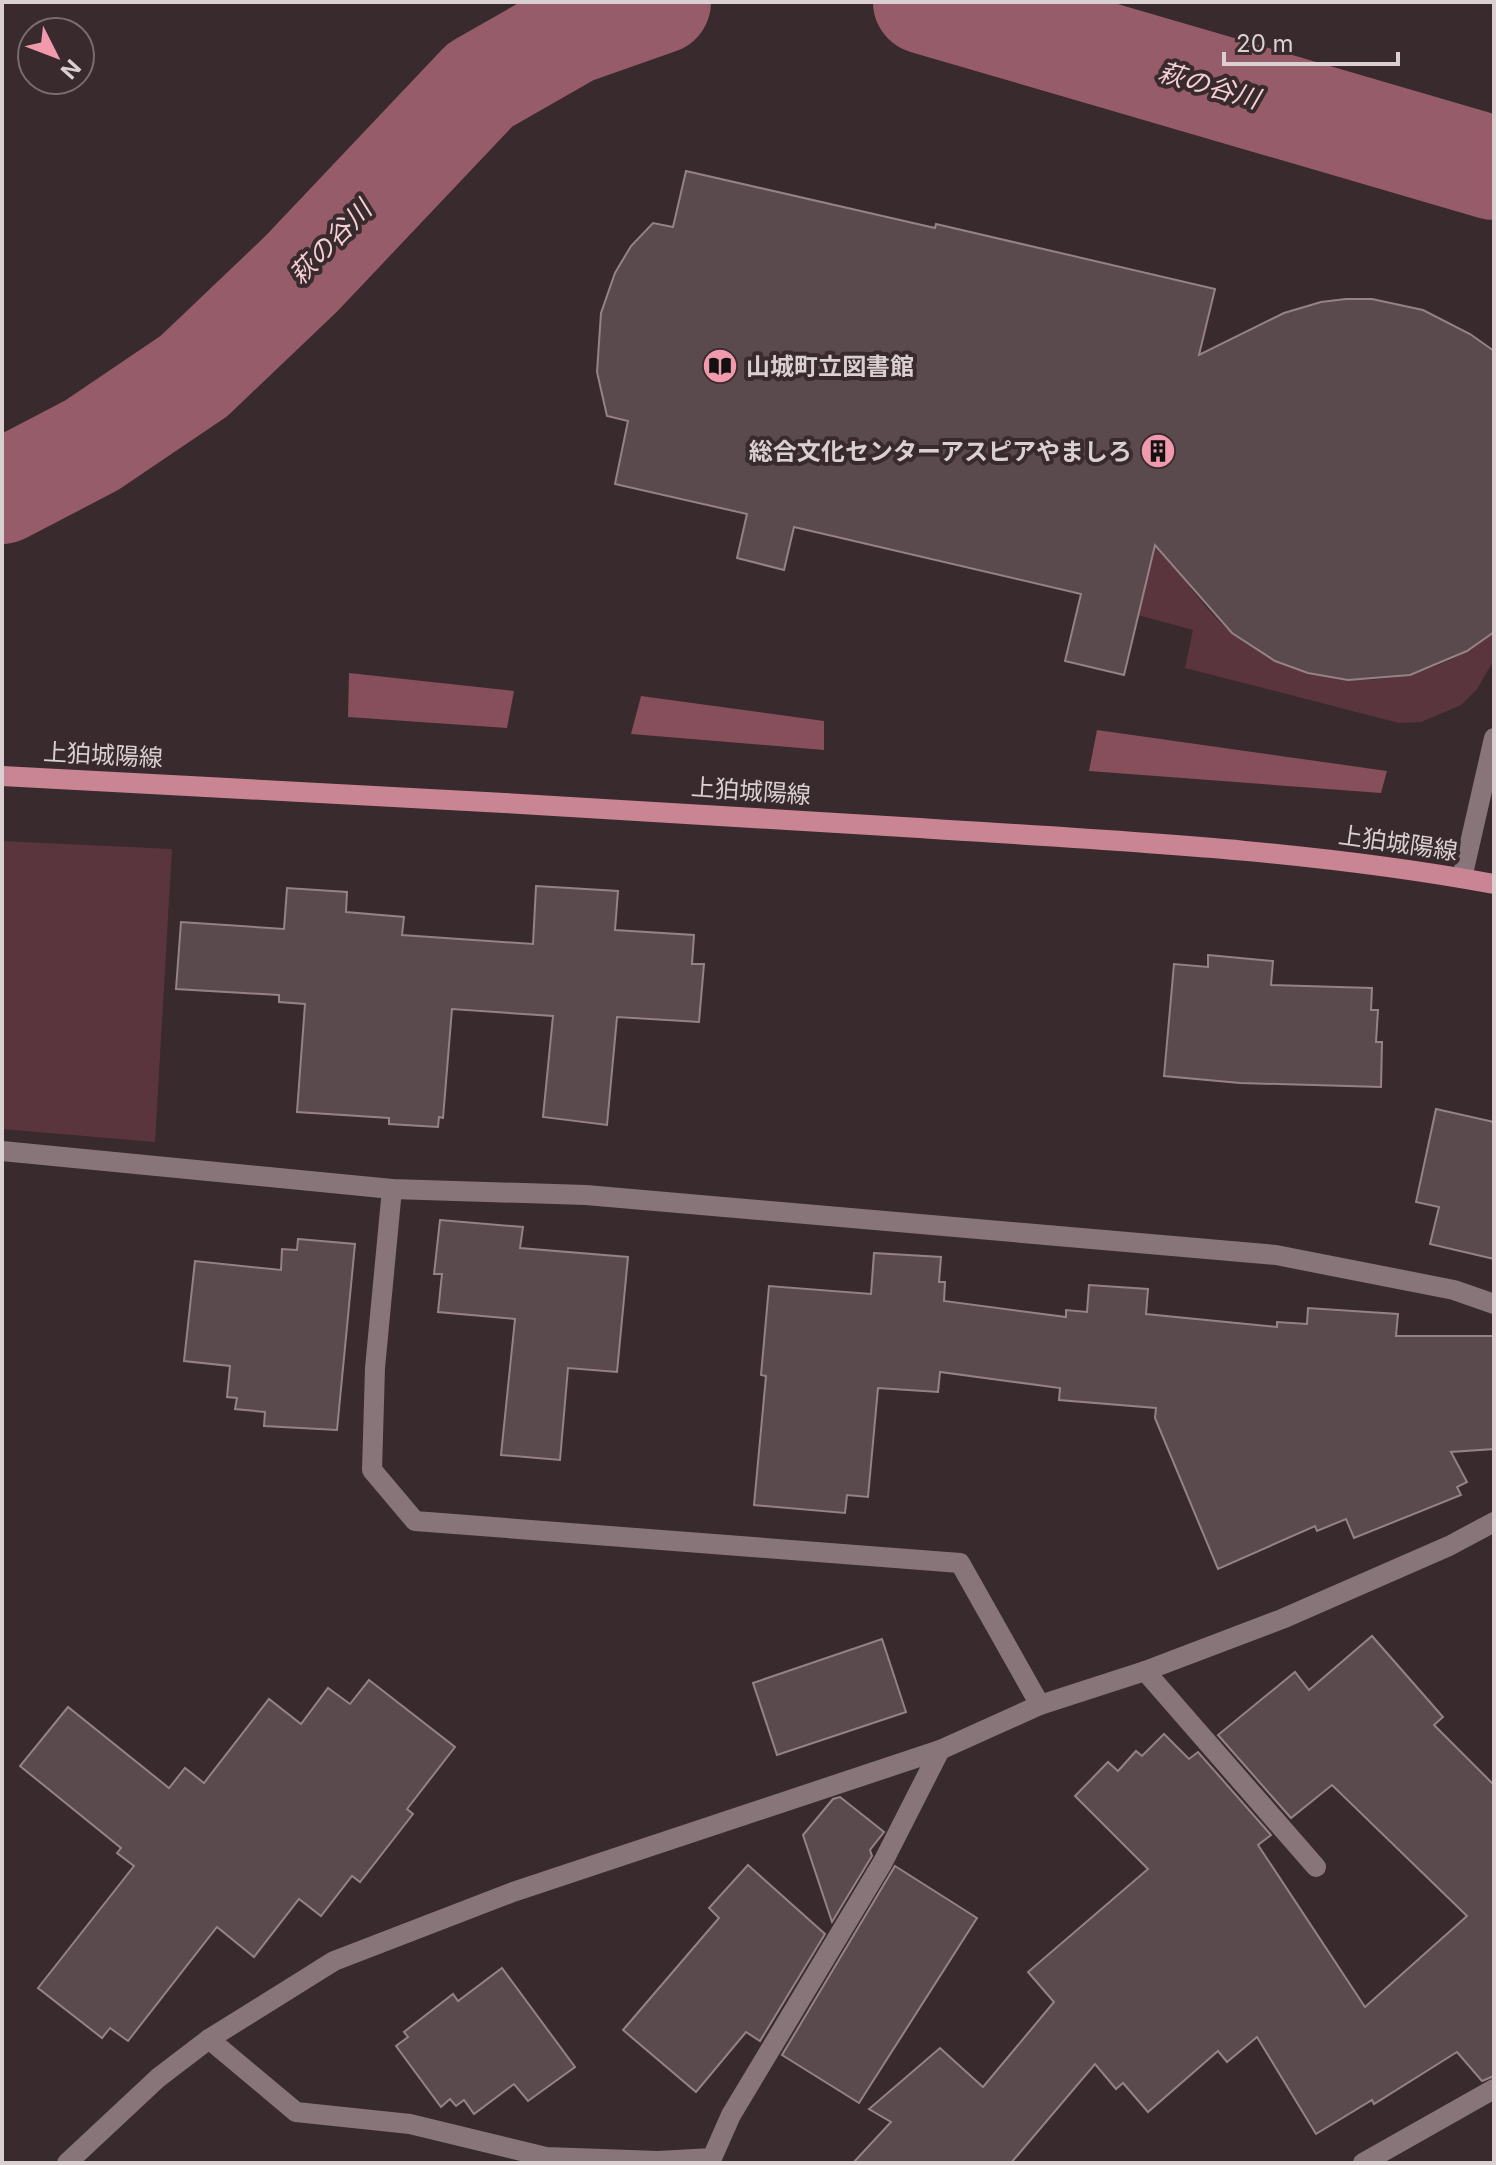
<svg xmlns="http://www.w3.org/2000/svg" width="1496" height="2165" font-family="Inter,'Noto Sans JP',sans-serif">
<rect width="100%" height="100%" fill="#392a2d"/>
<!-- green -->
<g fill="#5b353d">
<path d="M 1155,545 C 1181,572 1202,608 1231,632 C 1308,695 1417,696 1494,632 L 1494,660 L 1477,689 L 1461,705 L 1421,722 L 1399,723 L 1185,668 L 1193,630 L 1138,615 Z"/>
<path d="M 2,841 L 172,849 L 155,1142 L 2,1129 Z"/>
</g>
<!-- forest -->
<g fill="#874e5b">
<path d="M 349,673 L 514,691 L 507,728 L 348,717 Z"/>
<path d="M 641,696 L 824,721 L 824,750 L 631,734 Z"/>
<path d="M 1097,730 L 1387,771 L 1381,793 L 1089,771 Z"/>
</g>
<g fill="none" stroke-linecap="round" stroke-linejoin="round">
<!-- river -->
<g stroke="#975c69" stroke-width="104">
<path d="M 925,2 L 1494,168"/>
<path d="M 2,492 L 92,445 L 194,376 L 302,273 L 480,85 L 571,33 L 659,2"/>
</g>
</g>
<!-- building -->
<g fill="#5a4a4d" stroke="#948285" stroke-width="2">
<path d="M 686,171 L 935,228 L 936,224 L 1215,289 L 1199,355 L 1284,313 L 1321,302 L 1346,299 L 1372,299 L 1423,310 L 1470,334 L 1494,351 L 1494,632 L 1467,651 L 1410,675 L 1348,680 L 1308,673 L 1275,661 L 1232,633 L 1155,545 L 1124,675 L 1065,661 L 1081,594 L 794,527 L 784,570 L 737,558 L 747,514 L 615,484 L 628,421 L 607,416 L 597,372 L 601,313 L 615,273 L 631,246 L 653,223 L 673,227 Z"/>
<path d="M 536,886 L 618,891 L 615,930 L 694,935 L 692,964 L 704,964 L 699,1022 L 617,1017 L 607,1125 L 543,1117 L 553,1016 L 452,1009 L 443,1118 L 439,1117 L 438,1127 L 389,1124 L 389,1118 L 297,1112 L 305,1004 L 279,1002 L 279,995 L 176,989 L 181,922 L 284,929 L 287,888 L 347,892 L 346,912 L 404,917 L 402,935 L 533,944 Z"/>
<path d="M 1208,955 L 1273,961 L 1271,985 L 1372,988 L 1371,1010 L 1378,1010 L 1376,1042 L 1382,1042 L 1381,1087 L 1240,1083 L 1164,1076 L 1174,964 L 1208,967 Z"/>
<path d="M 1436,1109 L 1494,1122 L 1494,1259 L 1430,1244 L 1439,1207 L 1416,1202 Z"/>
<path d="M 440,1220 L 523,1227 L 520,1248 L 628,1257 L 617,1372 L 568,1368 L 560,1460 L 501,1455 L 515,1319 L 438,1312 L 442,1274 L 434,1274 Z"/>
<path d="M 298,1239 L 355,1244 L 337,1430 L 264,1426 L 265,1412 L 235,1409 L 237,1398 L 227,1397 L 230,1366 L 184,1361 L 195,1261 L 281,1270 L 282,1249 L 297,1250 Z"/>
<path d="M 874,1253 L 941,1257 L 939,1282 L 945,1282 L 944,1301 L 1066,1317 L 1066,1310 L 1087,1312 L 1089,1285 L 1148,1289 L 1146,1314 L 1277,1327 L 1277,1322 L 1307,1324 L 1308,1308 L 1398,1314 L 1396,1336 L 1494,1336 L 1494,1449 L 1451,1452 L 1467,1482 L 1457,1487 L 1461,1495 L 1354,1538 L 1346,1519 L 1317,1531 L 1315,1526 L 1218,1569 L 1155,1418 L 1156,1408 L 1059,1400 L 1060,1388 L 940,1372 L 938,1392 L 878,1388 L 868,1497 L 847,1495 L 845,1513 L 754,1505 L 766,1376 L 761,1375 L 769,1286 L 871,1294 Z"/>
<path d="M 1372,1636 L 1443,1717 L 1434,1725 L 1494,1785 L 1494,2076 L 1482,2081 L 1457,2052 L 1374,2104 L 1372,2100 L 1316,2134 L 1257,2037 L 1227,2062 L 1218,2051 L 1148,2112 L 1123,2083 L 1116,2089 L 1095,2064 L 1011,2163 L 853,2163 L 891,2122 L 869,2109 L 940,2048 L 983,2087 L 1054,2002 L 1028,1972 L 1148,1869 L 1075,1796 L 1108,1762 L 1118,1771 L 1136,1751 L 1142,1756 L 1164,1734 L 1189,1759 L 1198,1752 L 1271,1835 L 1258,1845 L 1365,2007 L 1467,1916 L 1332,1785 L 1291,1818 L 1218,1735 L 1295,1672 L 1309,1690 Z"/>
<path d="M 882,1639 L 906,1712 L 777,1755 L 753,1683 Z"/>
<path d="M 369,1680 L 455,1747 L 407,1809 L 413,1814 L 360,1882 L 352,1876 L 321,1916 L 299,1899 L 254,1957 L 217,1927 L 128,2041 L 110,2028 L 102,2038 L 38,1988 L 134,1866 L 117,1853 L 121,1848 L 20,1766 L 68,1707 L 169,1788 L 185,1768 L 204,1783 L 269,1699 L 301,1724 L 328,1688 L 350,1704 Z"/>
<path d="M 840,1797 L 884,1832 L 870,1850 L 872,1856 L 832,1922 L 803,1835 L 833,1799 Z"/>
<path d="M 748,1865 L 825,1934 L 760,2041 L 746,2032 L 696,2092 L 623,2030 L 719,1918 L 709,1908 Z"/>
<path d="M 895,1866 L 977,1918 L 859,2103 L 782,2055 Z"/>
<path d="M 502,1968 L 575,2067 L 528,2101 L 514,2084 L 474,2114 L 464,2100 L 456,2106 L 450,2099 L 441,2107 L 396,2046 L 408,2037 L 404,2032 L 453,1994 L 458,2001 Z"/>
</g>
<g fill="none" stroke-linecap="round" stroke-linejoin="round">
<!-- minor -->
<g stroke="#877579" stroke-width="20">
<path d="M 1462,878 L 1494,738"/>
<path d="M 2,1151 L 392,1189 L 586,1195 L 1276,1255 L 1454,1290 L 1494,1304"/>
<path d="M 392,1189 L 375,1368 L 372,1470 L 415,1521 L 960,1563 L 1040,1705"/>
<path d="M 1145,1671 L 1316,1867"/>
<path d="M 209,2039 L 296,2112 L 410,2124 L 546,2157 L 658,2161 L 712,2158 L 731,2115 L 883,1862 L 940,1750"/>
<path d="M 67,2163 L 158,2078 L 209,2039 L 334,1961 L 513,1892 L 940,1750 L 1040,1705 L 1145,1671 L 1282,1619 L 1449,1546 L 1494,1522"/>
<path d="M 1363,2163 L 1494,2089"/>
</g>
<!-- major -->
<path stroke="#c98594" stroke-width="20" d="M 2,776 C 302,791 603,808 903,827 C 1100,840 1299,848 1494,884"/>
</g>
<!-- icons -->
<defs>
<g id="library-disc" transform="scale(1.8)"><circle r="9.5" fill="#f29aad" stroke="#392a2d"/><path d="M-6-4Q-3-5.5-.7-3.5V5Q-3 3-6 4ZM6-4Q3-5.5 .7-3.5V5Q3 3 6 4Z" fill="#111"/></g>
<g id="building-disc" transform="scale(1.8)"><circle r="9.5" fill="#f29aad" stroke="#392a2d"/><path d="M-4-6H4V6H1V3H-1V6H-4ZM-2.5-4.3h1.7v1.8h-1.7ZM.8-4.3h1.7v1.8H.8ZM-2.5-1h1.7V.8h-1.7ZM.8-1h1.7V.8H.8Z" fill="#111"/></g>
</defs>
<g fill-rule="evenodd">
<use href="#library-disc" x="720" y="366"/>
<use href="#building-disc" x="1158" y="451"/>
</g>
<g text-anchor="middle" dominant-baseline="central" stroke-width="8" stroke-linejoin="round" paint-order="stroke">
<!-- poi labels -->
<g font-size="24" font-weight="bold" fill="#dad0d2" stroke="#392a2d" text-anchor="start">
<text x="746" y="366">山城町立図書館</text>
<text x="1132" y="451" text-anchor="end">総合文化センターアスピアやましろ</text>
</g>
<!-- street labels -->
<g font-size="24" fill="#dad0d2" stroke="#392a2d">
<text transform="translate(103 755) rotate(3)">上狛城陽線</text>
<text transform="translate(751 791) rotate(4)">上狛城陽線</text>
<text transform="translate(1398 843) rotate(8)">上狛城陽線</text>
</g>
<!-- water labels -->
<g font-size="26" font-style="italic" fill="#f5cfd6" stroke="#392a2d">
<text transform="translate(1209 85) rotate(16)">萩の谷川</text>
<text transform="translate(330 242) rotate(-46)">萩の谷川</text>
</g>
</g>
<!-- border -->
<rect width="1496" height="2165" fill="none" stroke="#dad0d2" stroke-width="8"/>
<!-- north arrow -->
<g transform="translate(56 56) rotate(132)"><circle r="38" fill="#392a2d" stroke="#796c6f" stroke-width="2"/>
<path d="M0-6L14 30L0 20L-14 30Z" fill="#f29aad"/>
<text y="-12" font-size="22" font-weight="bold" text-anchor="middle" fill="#dad0d2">N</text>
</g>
<!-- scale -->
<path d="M1224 52v12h174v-12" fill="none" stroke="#dad0d2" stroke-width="4"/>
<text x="1236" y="52" font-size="24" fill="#dad0d2" stroke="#392a2d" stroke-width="6" paint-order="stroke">20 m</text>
</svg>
